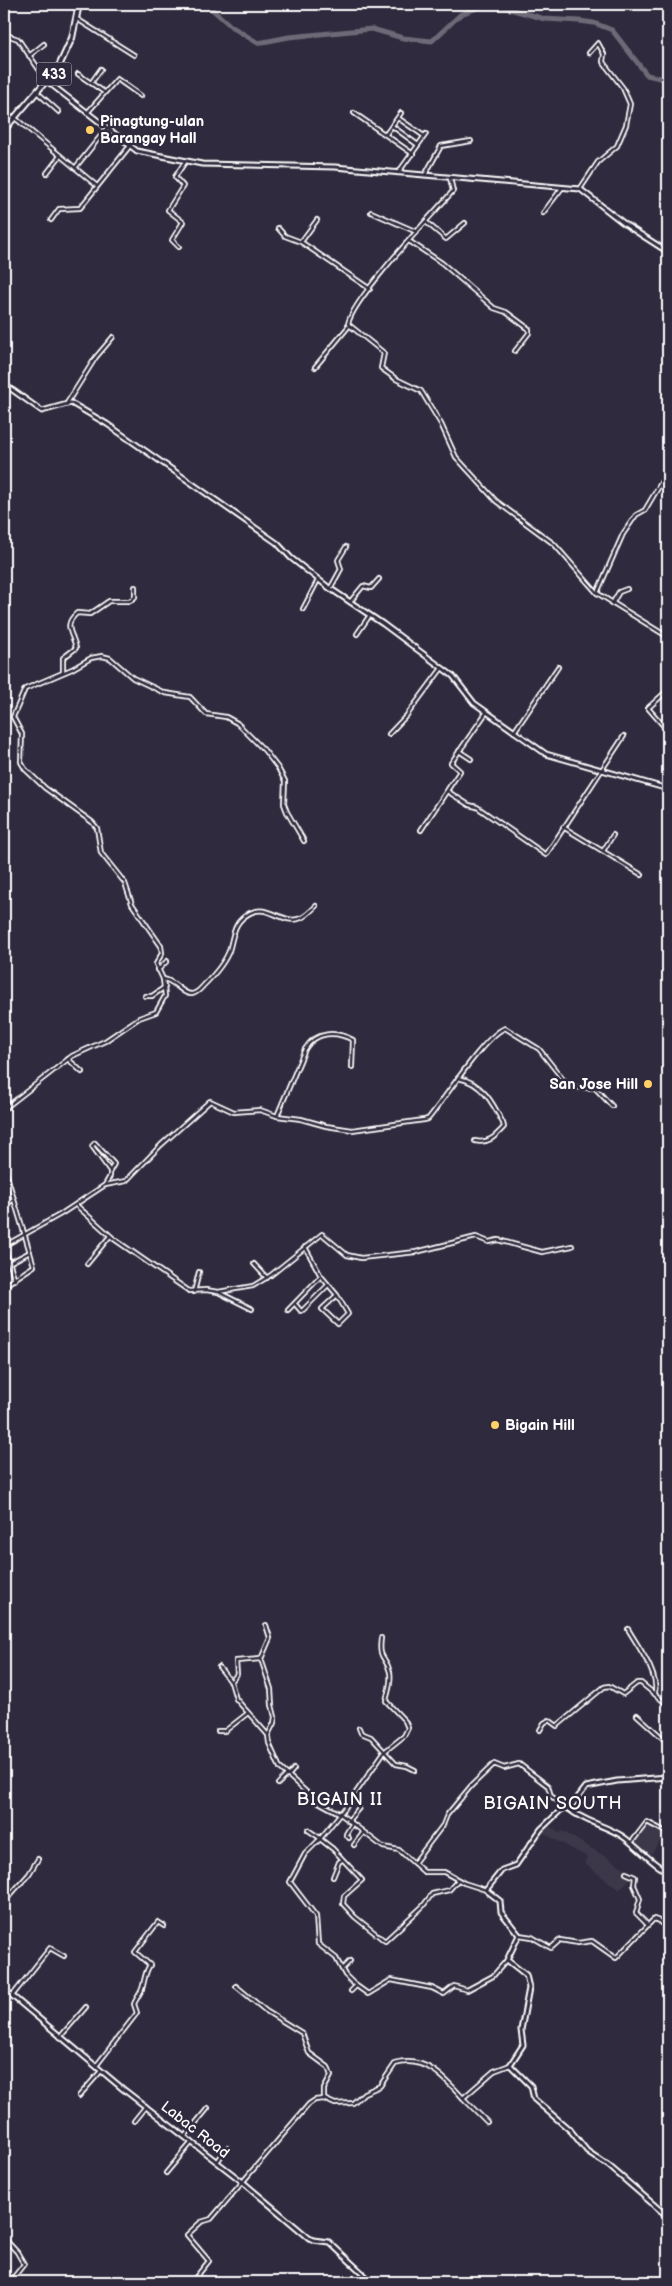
<svg xmlns="http://www.w3.org/2000/svg" width="672" height="2286" font-family="'Balsamiq Sans',sans-serif">
<rect width="100%" height="100%" fill="#2f2a3d"/>
<filter id="ink" filterUnits="userSpaceOnUse"><feTurbulence type="fractalNoise" baseFrequency=".02" numOctaves="2"/><feDisplacementMap in="SourceGraphic" scale="10" xChannelSelector="R" yChannelSelector="G"/><feConvolveMatrix kernelMatrix="1 2 1 2 8 2 1 2 1" color-interpolation-filters="sRGB"/></filter>
<g filter="url(#ink)">
<!-- built -->
<g fill="#3c3749">
<path d="M 648,1821 L 666,1833 L 650,1856 L 633,1843 Z"/>
<path d="M 547,1824 L 559,1833 L 562,1831 L 635,1874 L 619,1890 L 584,1863 L 587,1857 L 541,1832 Z"/>
</g>
<g fill="none" stroke-linecap="round" stroke-linejoin="round">
<!-- river -->
<g stroke="#6d6a77" stroke-width="5">
<path d="M 206,4 L 232,27 L 258,43 L 289,37 L 372,29 L 403,38 L 432,41 L 461,14 L 489,4"/>
<path d="M 492,4 L 545,19 L 579,21 L 594,23 L 612,30 L 647,75 L 668,80"/>
</g>
<!-- minor casing -->
<g stroke="#fff" stroke-width="6">
<g id="minor">
<path d="M 77,19 L 134,55"/>
<path d="M 4,34 L 18,39 L 47,81"/>
<path d="M 29,56 L 44,44"/>
<path d="M 78,74 L 104,92"/>
<path d="M 91,83 L 101,69"/>
<path d="M 38,93 L 59,112"/>
<path d="M 87,113 L 117,79 L 141,96"/>
<path d="M 354,113 L 413,154"/>
<path d="M 15,118 L 97,186"/>
<path d="M 398,118 L 424,136"/>
<path d="M 392,126 L 418,145"/>
<path d="M 386,134 L 401,113"/>
<path d="M 75,168 L 107,128"/>
<path d="M 47,173 L 60,156"/>
<path d="M 398,173 L 426,134"/>
<path d="M 425,175 L 441,146 L 471,141"/>
<path d="M 450,178 L 453,191 C 432,215 353,298 348,324 L 384,353 L 381,368 L 396,379 L 421,391 L 441,424 L 456,457 L 496,501 L 554,544 L 597,593 L 668,637"/>
<path d="M 580,189 L 598,162 L 617,146 L 626,125 L 630,104 L 623,88 L 603,62 L 604,54 L 598,43 L 589,53"/>
<path d="M 371,212 L 417,232"/>
<path d="M 543,213 L 562,188"/>
<path d="M 51,220 L 59,209 L 80,208 L 129,147"/>
<path d="M 426,222 L 446,239 L 465,223"/>
<path d="M 278,228 L 285,236 L 301,242 L 370,289"/>
<path d="M 409,241 L 442,263 L 494,308 L 506,312 L 529,329 L 529,333 L 515,351"/>
<path d="M 301,242 L 317,220"/>
<path d="M 179,247 L 172,240 L 183,222 L 168,210 L 183,186 L 175,177 L 185,162"/>
<path d="M 315,367 L 349,326"/>
<path d="M 67,403 L 96,357 L 113,337"/>
<path d="M 330,589 L 341,569 L 338,560 L 346,547"/>
<path d="M 597,593 L 623,534 L 636,515 L 645,510 L 668,471"/>
<path d="M 350,602 L 363,586 L 371,588 L 379,579"/>
<path d="M 612,604 L 619,592 L 627,589"/>
<path d="M 303,609 L 318,580"/>
<path d="M 357,634 L 370,615"/>
<path d="M 63,672 L 63,658 L 76,648 C 73,633 62,626 77,613 L 90,614 L 109,601 L 130,601 L 135,597 L 135,587"/>
<path d="M 668,690 L 648,708 L 668,731"/>
<path d="M 514,732 L 558,667"/>
<path d="M 389,734 L 407,715 L 442,668"/>
<path d="M 459,751 L 471,759"/>
<path d="M 447,791 L 469,805 L 477,807 L 546,855 L 624,736"/>
<path d="M 563,827 L 642,875"/>
<path d="M 421,830 L 460,771 L 451,763 L 486,713"/>
<path d="M 603,851 L 613,835"/>
<path d="M 158,970 L 167,961"/>
<path d="M 163,979 C 175,980 182,995 192,994 C 198,993 201,988 204,985 C 214,975 224,964 229,951 C 234,934 233,922 250,913 C 268,903 284,926 301,918 C 306,916 312,910 316,906"/>
<path d="M 145,996 L 152,996 L 165,987"/>
<path d="M 68,1059 L 82,1072"/>
<path d="M 458,1078 C 482,1082 493,1103 503,1123 L 504,1127 C 495,1137 488,1144 475,1141"/>
<path d="M 4,1109 L 72,1056 L 105,1041 L 139,1018 L 156,1012 L 165,996 L 163,979 L 156,964 L 162,953 L 161,946 L 132,904 L 125,883 L 101,853 L 97,828 L 92,822 L 45,788 L 25,769 L 21,762 L 22,734 L 13,717 L 25,689 L 72,669 L 91,658 L 102,656 L 110,658 L 133,678 L 165,693 L 190,697 L 206,714 L 226,717 L 237,723 L 264,750 L 278,768 L 285,781 L 284,804 L 287,812 L 304,841"/>
<path d="M 277,1116 L 305,1049 C 316,1031 336,1031 353,1040 L 352,1067"/>
<path d="M 4,1166 L 34,1266 L 4,1286"/>
<path d="M 105,1185 L 110,1176 L 110,1171 L 114,1164 L 95,1143 L 92,1146 L 110,1171"/>
<path d="M 76,1205 L 114,1239 L 189,1291 L 206,1290 L 218,1292 L 253,1286 L 271,1275 L 322,1234 L 347,1255 L 361,1258 L 416,1252 L 476,1237 L 489,1242 L 498,1240 L 542,1252 L 572,1246"/>
<path d="M 4,1206 L 14,1199"/>
<path d="M 9,1263 L 30,1252"/>
<path d="M 87,1264 L 110,1236"/>
<path d="M 254,1264 L 267,1278"/>
<path d="M 321,1276 L 337,1295 L 348,1314 L 338,1324 L 322,1309 L 337,1295"/>
<path d="M 15,1280 L 4,1246 L 61,1214 L 105,1185 L 126,1181 L 161,1145 L 210,1101 L 234,1112 L 260,1110 L 277,1116 L 301,1119 L 326,1126 L 352,1130 L 424,1120 L 428,1119 C 445,1099 483,1037 505,1028 L 539,1049 L 569,1087 L 595,1088 L 612,1106"/>
<path d="M 194,1292 L 199,1272"/>
<path d="M 220,1293 L 252,1309"/>
<path d="M 295,1304 L 301,1311 L 303,1310 L 328,1285"/>
<path d="M 288,1310 L 321,1276 L 305,1247"/>
<path d="M 4,1340 L 4,1356"/>
<path d="M 266,1625 L 270,1638 L 261,1659 L 271,1689 L 272,1705 L 275,1717 L 274,1723 L 268,1735 L 269,1743 L 280,1768 L 315,1800 L 339,1813 L 383,1847 L 399,1850 L 424,1872 L 444,1872 L 464,1883 L 486,1890"/>
<path d="M 628,1629 C 637,1645 659,1674 655,1693"/>
<path d="M 381,1638 C 378,1661 386,1655 390,1672 C 392,1683 388,1691 386,1701 L 405,1721 L 408,1728 L 404,1736 L 384,1752 L 348,1804 L 320,1839 L 305,1854 L 290,1882 L 316,1916 L 318,1944 L 336,1958 L 345,1975 L 354,1984 L 368,1994 L 391,1980 L 432,1988 L 444,1994 L 454,1986 L 467,1990 L 493,1976 L 507,1960"/>
<path d="M 219,1667 L 231,1682 L 236,1699 L 268,1735"/>
<path d="M 231,1682 L 237,1674 L 236,1661 L 261,1659"/>
<path d="M 637,1715 L 668,1743"/>
<path d="M 359,1728 L 361,1733 L 371,1737 L 396,1764 L 407,1766 L 415,1770"/>
<path d="M 540,1730 L 544,1723 L 549,1720 L 557,1726 L 604,1687 L 609,1686 L 623,1694 L 637,1683 L 641,1683 L 668,1705"/>
<path d="M 218,1731 L 225,1731 L 248,1713"/>
<path d="M 288,1776 L 294,1769"/>
<path d="M 278,1784 L 287,1775"/>
<path d="M 348,1821 L 359,1808"/>
<path d="M 308,1830 L 320,1838"/>
<path d="M 349,1838 L 346,1834 L 352,1824"/>
<path d="M 320,1839 L 333,1849 L 362,1880 L 344,1896 L 343,1904 L 355,1917 L 385,1941 L 423,1906 L 432,1894 L 449,1890 L 458,1880"/>
<path d="M 631,1843 L 647,1822 L 668,1833"/>
<path d="M 354,1845 L 363,1833"/>
<path d="M 414,1863 L 443,1825 L 447,1815 L 471,1786 L 494,1764 L 504,1768 L 519,1764 L 548,1786 L 551,1796 L 566,1807"/>
<path d="M 626,1873 L 635,1877 L 634,1885 L 640,1899 L 636,1913 L 647,1924"/>
<path d="M 333,1877 L 339,1862 L 342,1860"/>
<path d="M 4,1902 L 29,1874 L 38,1859"/>
<path d="M 519,1935 L 532,1937 L 551,1948 L 560,1940 L 578,1943 L 592,1941 L 616,1958 L 654,1919 L 659,1921 L 668,1930"/>
<path d="M 343,1968 L 350,1961"/>
<path d="M 236,1986 L 266,2011 L 302,2033 L 309,2053 L 328,2067 L 331,2076 L 324,2089 L 324,2099"/>
<path d="M 351,1991 L 356,1986"/>
<path d="M 12,1996 L 50,1948 L 64,1956"/>
<path d="M 60,2037 L 86,2007"/>
<path d="M 96,2066 L 137,2013 L 134,2004 C 136,1999 140,1994 142,1989 C 145,1980 144,1974 150,1965 L 135,1952 L 158,1922 L 164,1926"/>
<path d="M 79,2096 L 101,2071"/>
<path d="M 463,2098 L 487,2122"/>
<path d="M 134,2121 L 146,2106"/>
<path d="M 185,2136 L 208,2108"/>
<path d="M 217,2162 L 227,2148"/>
<path d="M 166,2173 L 192,2142"/>
<path d="M 4,2238 L 17,2252 L 24,2264 L 10,2282"/>
<path d="M 192,2282 L 209,2261 L 187,2235 L 201,2222 L 211,2219 L 309,2104 L 315,2100 L 324,2099 L 335,2104 L 353,2103 L 364,2093 L 380,2086 L 395,2064 C 425,2055 445,2078 463,2098 L 494,2071 L 510,2065"/>
</g>
</g>
<!-- tertiary casing -->
<g stroke="#fff" stroke-width="7">
<g id="tertiary">
<path d="M 48,82 L 137,151 L 202,164 L 335,167 L 580,189 L 626,225 L 668,252"/>
<path d="M 4,384 L 42,411 L 71,403 L 107,424 L 277,543 L 291,558 L 328,587 L 383,624 L 453,676 L 474,703 L 546,754 L 668,789"/>
<path d="M 668,1777 L 617,1781 L 586,1787 L 569,1809 L 563,1808 L 541,1829 L 516,1865 L 502,1870 L 486,1890 L 500,1901 L 501,1912 L 519,1935 L 507,1960 L 526,1975 L 529,1988 L 521,2030 L 523,2045 L 510,2065 L 531,2086 L 534,2099 L 571,2131 L 587,2151 L 609,2166 L 668,2217"/>
<path d="M 569,1809 C 584,1822 605,1825 622,1836 C 634,1843 657,1869 668,1871"/>
<path d="M 4,1989 L 123,2089 L 244,2183 L 309,2238 L 313,2240 L 329,2242 L 372,2282"/>
</g>
</g>
<!-- primary casing -->
<g stroke="#fff" stroke-width="8">
<path id="primary" d="M 4,130 L 59,66 L 72,38 L 79,4"/>
</g>
<!-- minor -->
<use href="#minor" stroke="#2f2a3d" stroke-width="2.5"/>
<!-- tertiary -->
<use href="#tertiary" stroke="#2f2a3d" stroke-width="3"/>
<!-- primary -->
<use href="#primary" stroke="#2f2a3d" stroke-width="4"/>
</g>
</g>
<!-- markers -->
<g fill="#ffd166" stroke="#2f2a3d" stroke-width="2">
<circle cx="90" cy="130" r="5"/>
<circle cx="648" cy="1084" r="5"/>
<circle cx="495" cy="1425" r="5"/>
</g>
<g text-anchor="middle" dominant-baseline="central" stroke-width="5" stroke-linejoin="round" paint-order="stroke">
<!-- shield labels -->
<rect fill="#2f2a3d" stroke="#c1bfc5" stroke-width="1" x="36.5" y="62.5" width="35" height="23" rx="4"/>
<g font-size="14" font-weight="bold" fill="#fff">
<text x="54" y="74">433</text>
</g>
<!-- poi labels -->
<g font-size="15" font-weight="bold" fill="#fff" stroke="#2f2a3d" text-anchor="start">
<text x="100" y="121">Pinagtung-ulan<tspan x="100" dy="17">Barangay Hall</tspan></text>
<text x="638" y="1084" text-anchor="end">San Jose Hill</text>
<text x="505" y="1425">Bigain Hill</text>
</g>
<!-- street labels -->
<g font-size="15" fill="#fff" stroke="#2f2a3d">
<text transform="translate(195 2130) rotate(38)">Labac Road</text>
</g>
<!-- quarter labels -->
<g font-size="18" letter-spacing="1" fill="#fff" stroke="#2f2a3d">
<text x="340" y="1799">BIGAIN II</text>
<text x="553" y="1803">BIGAIN SOUTH</text>
</g>
</g>
<!-- margin -->
<rect width="672" height="2286" fill="none" stroke="#2f2a3d" stroke-width="20"/>
<rect x="10" y="10" width="652" height="2266" fill="none" stroke="#fff" stroke-width="2" filter="url(#ink)"/>
</svg>
